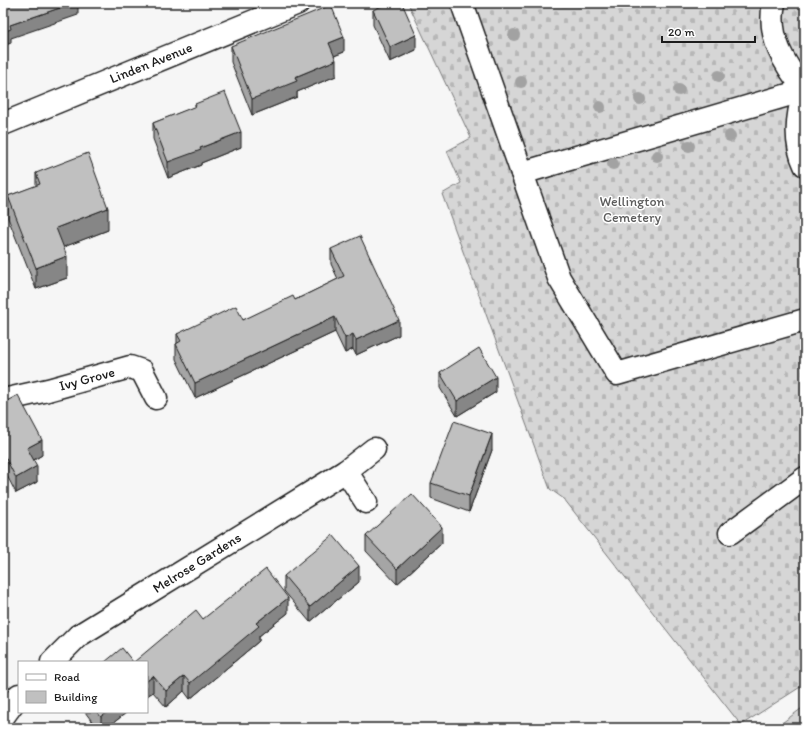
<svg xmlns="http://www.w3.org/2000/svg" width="808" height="731" font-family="Itim,sans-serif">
<defs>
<pattern id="cemetery-stones" width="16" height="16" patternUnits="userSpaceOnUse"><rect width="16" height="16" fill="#d6d6d6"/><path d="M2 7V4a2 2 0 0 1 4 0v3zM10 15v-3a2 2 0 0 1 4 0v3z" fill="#b7b7b7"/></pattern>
</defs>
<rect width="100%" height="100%" fill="#f6f6f6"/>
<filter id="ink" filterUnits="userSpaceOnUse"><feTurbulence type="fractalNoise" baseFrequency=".025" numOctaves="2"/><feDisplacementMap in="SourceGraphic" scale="8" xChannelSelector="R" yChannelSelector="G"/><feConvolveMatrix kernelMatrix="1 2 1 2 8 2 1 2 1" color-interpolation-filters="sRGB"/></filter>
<g filter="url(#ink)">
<!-- green -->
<path fill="#d6d6d6" stroke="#797979" d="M 805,706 L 805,728 L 775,728 Z"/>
<!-- cemetery -->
<path fill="url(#cemetery-stones)" stroke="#797979" d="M 408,3 L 805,3 L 805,684 L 741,725 L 564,499 L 550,489 L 442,194 L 461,183 L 447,151 L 471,138 Z"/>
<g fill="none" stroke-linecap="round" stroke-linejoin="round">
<!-- minor casing -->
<g stroke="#1c1c1c" stroke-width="25">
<g id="minor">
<path d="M 462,3 L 559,278 L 617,374 L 805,320"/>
<path d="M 774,3 C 767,37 784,64 805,90"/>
<path d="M 805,90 C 797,114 793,140 805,165"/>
<path d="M 3,124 L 298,3"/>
<path d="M 522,173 L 805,90"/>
<path d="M 3,400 L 48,390 L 130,367 L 142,371 L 156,398"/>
<path d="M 346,471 L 366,502"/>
<path d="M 730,533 L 805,478"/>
<path d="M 52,662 L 78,636 L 346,471 L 374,449"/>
<path d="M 3,717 L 19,695"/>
</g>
</g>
<!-- minor -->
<use href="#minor" stroke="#fff" stroke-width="22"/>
</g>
<!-- trees -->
<g fill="#a2a2a2">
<circle cx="514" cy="35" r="6"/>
<circle cx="719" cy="76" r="6"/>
<circle cx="521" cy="82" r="6"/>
<circle cx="679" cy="90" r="6"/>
<circle cx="640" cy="99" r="6"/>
<circle cx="600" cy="107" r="6"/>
<circle cx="730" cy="136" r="6"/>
<circle cx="689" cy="146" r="6"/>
<circle cx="657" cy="156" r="6"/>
<circle cx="613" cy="164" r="6"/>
</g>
<!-- wall -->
<g fill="#a5a5a5" stroke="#1c1c1c">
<path d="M 373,10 L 416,50 L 390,62 L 373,25 Z"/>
<path d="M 231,46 L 344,52 L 334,56 L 336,76 L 297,92 L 297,97 L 252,115 L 231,62 Z"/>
<path d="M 195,104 L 241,147 L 201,163 L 201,165 L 168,178 L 153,139 L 153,123 L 195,107 Z"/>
<path d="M 36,173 L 108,230 L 63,247 L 67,278 L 36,289 L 8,218 L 8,196 L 36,186 Z"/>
<path d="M 331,249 L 399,335 L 356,355 L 353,349 L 345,353 L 335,332 L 195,398 L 176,359 L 176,344 L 177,343 L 177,334 L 243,320 L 295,300 L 338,279 L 331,264 Z"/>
<path d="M 440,373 L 496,392 L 457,416 L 440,388 Z"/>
<path d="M 3,403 L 42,455 L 34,460 L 37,482 L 16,493 L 3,468 Z"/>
<path d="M 492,450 L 469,512 L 431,498 L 431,483 Z"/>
<path d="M 366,536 L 442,543 L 397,584 L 366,551 Z"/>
<path d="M 284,576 L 359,582 L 310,622 L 284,591 Z"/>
<path d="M 288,613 L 259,636 L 259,641 L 190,699 L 184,691 L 166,707 L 153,692 L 147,696 L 147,662 L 203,619 Z"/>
<path d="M 85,712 L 127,712 L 107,728 L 97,728 Z"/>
</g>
<!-- shaded-wall -->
<g fill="#868686" stroke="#1c1c1c">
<path d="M 74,3 L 78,3 L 78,15 L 11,38 L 11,43 L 3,46 L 3,32 L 10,25 Z"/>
<path d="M 416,35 L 416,50 L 390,62 L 390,47 Z"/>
<path d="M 344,37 L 344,52 L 329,58 L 329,43 Z"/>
<path d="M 336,60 L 336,76 L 297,92 L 297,97 L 252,115 L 252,99 L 295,77 Z"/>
<path d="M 241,132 L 241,147 L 201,163 L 201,165 L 168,178 L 168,162 L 200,148 Z"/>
<path d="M 108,208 L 108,230 L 56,250 L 56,228 Z"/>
<path d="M 67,256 L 67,278 L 36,289 L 36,268 Z"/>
<path d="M 335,317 L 335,332 L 195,398 L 195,383 Z"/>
<path d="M 399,320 L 399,335 L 356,355 L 356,340 Z"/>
<path d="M 353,334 L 353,349 L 345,353 L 345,338 Z"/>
<path d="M 496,377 L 496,392 L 457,416 L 457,401 Z"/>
<path d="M 492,434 L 492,450 L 469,512 L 469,496 Z"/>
<path d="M 42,440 L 42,455 L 27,464 L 27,448 Z"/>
<path d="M 37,466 L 37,482 L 16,493 L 16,478 Z"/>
<path d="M 442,527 L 442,543 L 397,584 L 397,569 Z"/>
<path d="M 359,566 L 359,582 L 310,622 L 310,607 Z"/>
<path d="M 288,598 L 288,613 L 259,636 L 259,641 L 190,699 L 190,683 L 256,623 Z"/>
<path d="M 153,676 L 153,692 L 147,696 L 147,681 Z"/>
<path d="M 184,676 L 184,691 L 166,707 L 166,691 Z"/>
<path d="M 108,712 L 127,712 L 107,728 L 101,728 L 101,717 Z"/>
</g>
<!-- building -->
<g fill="#c0c0c0" stroke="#1c1c1c">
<path d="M 3,3 L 74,3 L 10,25 L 11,29 L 3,32 Z"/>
<path d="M 388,3 L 402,3 L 416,35 L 390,47 L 373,10 Z"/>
<path d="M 331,5 L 344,37 L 329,43 L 336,60 L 295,77 L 297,81 L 252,99 L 231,46 Z"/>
<path d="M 225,92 L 241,132 L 200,148 L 201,150 L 168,162 L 153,123 L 196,106 L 195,104 Z"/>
<path d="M 88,153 L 108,208 L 56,228 L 67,256 L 36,268 L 8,196 L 40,184 L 36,173 Z"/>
<path d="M 360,236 L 399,320 L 356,340 L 353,334 L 345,338 L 335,317 L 195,383 L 176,344 L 181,341 L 177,334 L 236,306 L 243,320 L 293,296 L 295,300 L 344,276 L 331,249 Z"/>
<path d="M 479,348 L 496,377 L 457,401 L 440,373 Z"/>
<path d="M 18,395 L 42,440 L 27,448 L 37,466 L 16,478 L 3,453 L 3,403 Z"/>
<path d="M 454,421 L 492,434 L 469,496 L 431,483 Z"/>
<path d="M 412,494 L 442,527 L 397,569 L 366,536 Z"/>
<path d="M 333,535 L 359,566 L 310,607 L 284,576 Z"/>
<path d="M 266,569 L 288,598 L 256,623 L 259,626 L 190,683 L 184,676 L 166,691 L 153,676 L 147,681 L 147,662 L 134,662 L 196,610 L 203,619 Z"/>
<path d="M 122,648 L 133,662 L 105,662 Z"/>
<path d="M 97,712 L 108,712 L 101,717 Z"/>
</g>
</g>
<g text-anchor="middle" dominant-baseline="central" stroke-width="3" stroke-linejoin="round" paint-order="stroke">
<!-- street labels -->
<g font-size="14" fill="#1c1c1c" stroke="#fff">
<text transform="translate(151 63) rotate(-22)">Linden Avenue</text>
<text transform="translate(87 379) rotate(-15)">Ivy Grove</text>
<text transform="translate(197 563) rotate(-32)">Melrose Gardens</text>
</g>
<!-- park labels -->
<g font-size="14" fill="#5d5d5d" stroke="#fff">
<text x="632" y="201">Wellington<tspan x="632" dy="16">Cemetery</tspan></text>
</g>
</g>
<!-- margin -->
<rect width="808" height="731" fill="none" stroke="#fff" stroke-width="16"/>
<rect x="8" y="8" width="792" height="715" fill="none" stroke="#1c1c1c" stroke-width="1.5" filter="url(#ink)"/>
<!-- legend -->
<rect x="18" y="661" width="130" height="52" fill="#ffffff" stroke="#a4a4a4"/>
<rect x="26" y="674" width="20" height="6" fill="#ffffff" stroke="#a4a4a4"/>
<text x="54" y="681" font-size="12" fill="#1c1c1c">Road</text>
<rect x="26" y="691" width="20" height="12" fill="#c0c0c0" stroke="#a4a4a4"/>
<text x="54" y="701" font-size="12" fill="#1c1c1c">Building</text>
<!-- scale -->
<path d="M662 36v6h93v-6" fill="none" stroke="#1c1c1c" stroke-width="2"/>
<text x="668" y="36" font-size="12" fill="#1c1c1c" stroke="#ffffff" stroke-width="3" paint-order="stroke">20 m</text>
</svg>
